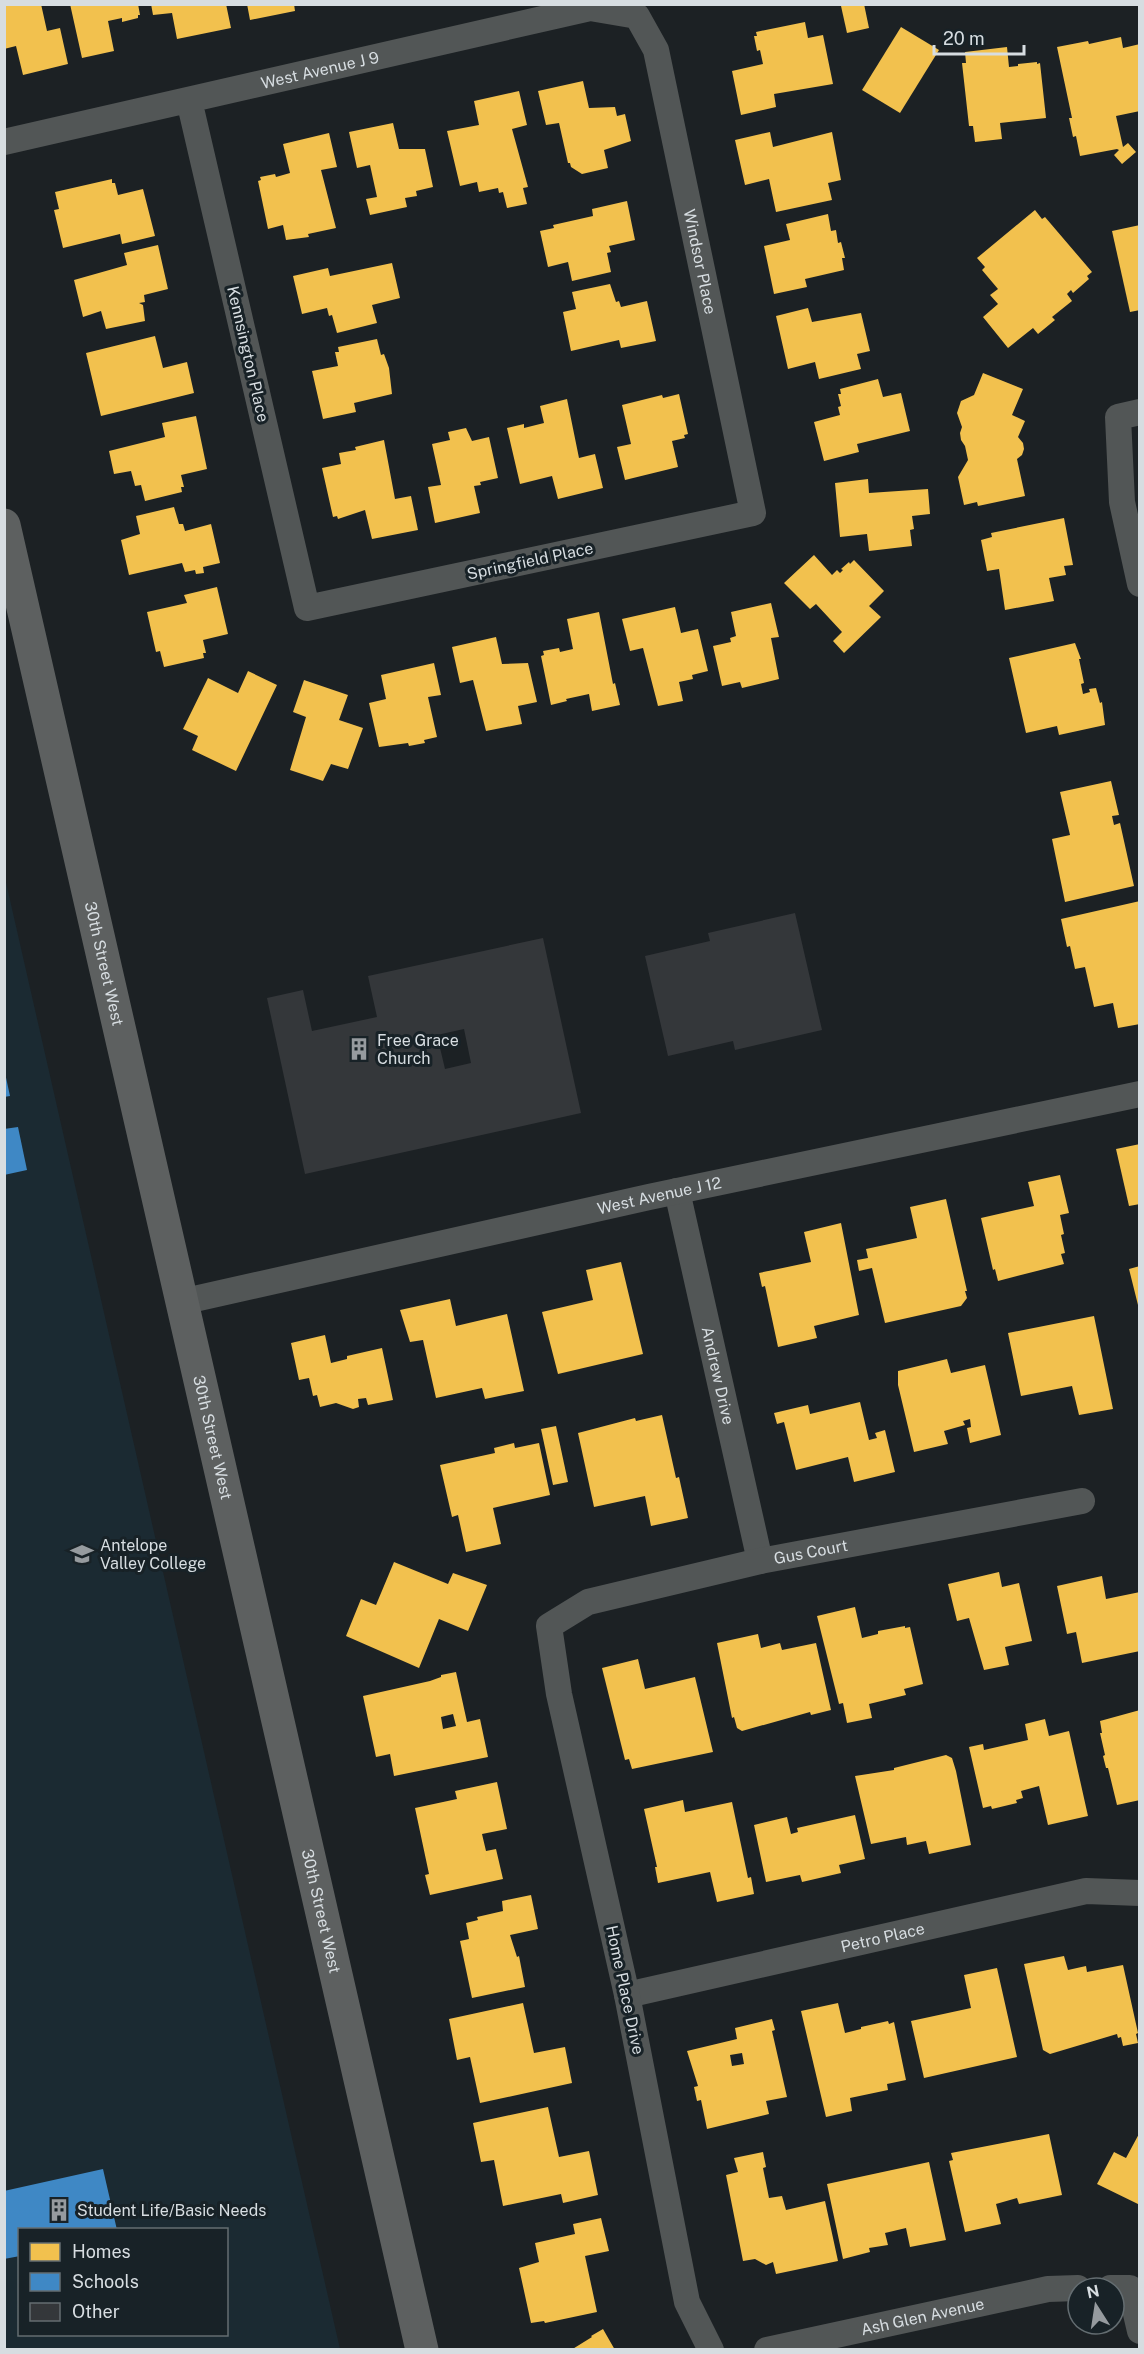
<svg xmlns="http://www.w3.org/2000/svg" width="1144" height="2354" font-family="'Public Sans',sans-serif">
<rect width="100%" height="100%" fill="#1c2124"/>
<!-- built -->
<path fill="#1b2a32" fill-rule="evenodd" d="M 5,878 L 340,2349 L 5,2349 ZM 20,2230 L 226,2230 L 226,2334 L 20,2334 Z"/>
<!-- homes -->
<g fill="#f2c14e" fill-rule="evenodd">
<path d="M 4,4 L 41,4 L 47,31 L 60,28 L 68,64 L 23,75 L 16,46 L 4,49 Z"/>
<path d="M 70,4 L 138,4 L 140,15 L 138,15 L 138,18 L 122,22 L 122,18 L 108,21 L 114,51 L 82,58 Z"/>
<path d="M 151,4 L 226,4 L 231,28 L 177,39 L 172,13 L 153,15 Z"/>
<path d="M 247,4 L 294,4 L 295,11 L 250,20 Z"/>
<path d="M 864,4 L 869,28 L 847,33 L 841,6 Z"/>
<path d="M 805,22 L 808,38 L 823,35 L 833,84 L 774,94 L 776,107 L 741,115 L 732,71 L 763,64 L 760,50 L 757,51 L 754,36 L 757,36 L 756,32 Z"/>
<path d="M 901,27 L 939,50 L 900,113 L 862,90 Z"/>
<path d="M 1121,37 L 1123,48 L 1140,44 L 1140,111 L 1116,116 L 1123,147 L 1128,143 L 1136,152 L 1122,164 L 1114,155 L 1119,150 L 1117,149 L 1080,156 L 1076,136 L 1073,137 L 1069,118 L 1072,118 L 1057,47 L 1088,41 L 1089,44 Z"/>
<path d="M 1007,47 L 1009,67 L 1018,66 L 1018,64 L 1037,62 L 1037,64 L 1040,63 L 1046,118 L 1000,123 L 1002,139 L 975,142 L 973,126 L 969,126 L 962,63 L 966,63 L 965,52 Z"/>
<path d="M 583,81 L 589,108 L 615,107 L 617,116 L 625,114 L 631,141 L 604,150 L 608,168 L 582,174 L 571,167 L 570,163 L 568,163 L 559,123 L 546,125 L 538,91 Z"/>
<path d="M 519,91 L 527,125 L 512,129 L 528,187 L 523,188 L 527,204 L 507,208 L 503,192 L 499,193 L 498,188 L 479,192 L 477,182 L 460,186 L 447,131 L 479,125 L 474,101 Z"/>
<path d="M 393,123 L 399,149 L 425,149 L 433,187 L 416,191 L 417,196 L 405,198 L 407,207 L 370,215 L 366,199 L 377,197 L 370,165 L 357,168 L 349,132 Z"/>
<path d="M 770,132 L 773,147 L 832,132 L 841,180 L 828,183 L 832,200 L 776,212 L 769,179 L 745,185 L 735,140 Z"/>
<path d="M 329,133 L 337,167 L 321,170 L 336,228 L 308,234 L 309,237 L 286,240 L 283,225 L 268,229 L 258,181 L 261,180 L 260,177 L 275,174 L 276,177 L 290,173 L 283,144 Z"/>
<path d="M 112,179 L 112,183 L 115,183 L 118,195 L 143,189 L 155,236 L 122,244 L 120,234 L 63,248 L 54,210 L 59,209 L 55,192 Z"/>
<path d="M 627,201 L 635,240 L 609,246 L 611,252 L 607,253 L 611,272 L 572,281 L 568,262 L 548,267 L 540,231 L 554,228 L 553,225 L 593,216 L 592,209 Z"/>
<path d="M 1035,210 L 1042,219 L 1045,217 L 1092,272 L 1087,276 L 1089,279 L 1073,293 L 1071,290 L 1067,294 L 1072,301 L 1052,317 L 1055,320 L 1038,334 L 1033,328 L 1008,348 L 983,317 L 998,304 L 990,295 L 998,289 L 982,270 L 985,267 L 977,258 Z"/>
<path d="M 828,214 L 831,231 L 836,230 L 838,243 L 841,242 L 845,258 L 842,258 L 844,270 L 805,279 L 807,287 L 774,294 L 764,246 L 790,240 L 786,224 Z"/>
<path d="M 1140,225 L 1140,310 L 1130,312 L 1112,231 Z"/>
<path d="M 158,245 L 168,289 L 144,295 L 145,302 L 139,303 L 143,305 L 145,321 L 106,329 L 101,311 L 83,317 L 74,280 L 127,265 L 124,253 Z"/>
<path d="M 392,263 L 400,298 L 372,305 L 377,323 L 337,333 L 332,315 L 329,316 L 327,308 L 302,314 L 293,276 L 328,268 L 330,276 Z"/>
<path d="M 610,284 L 616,302 L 619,301 L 621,307 L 647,301 L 656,341 L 621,348 L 619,340 L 571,351 L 563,312 L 576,309 L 572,292 Z"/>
<path d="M 808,308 L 812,322 L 861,313 L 870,351 L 857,354 L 861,369 L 819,379 L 815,362 L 788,369 L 776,316 Z"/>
<path d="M 155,336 L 163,368 L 187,362 L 194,393 L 101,416 L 86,353 Z"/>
<path d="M 377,339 L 381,355 L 384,354 L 389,368 L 392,394 L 354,403 L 356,412 L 323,419 L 312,371 L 338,366 L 335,352 L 339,352 L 338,347 Z"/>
<path d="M 983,373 L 1023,389 L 1012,415 L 1025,421 L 1018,437 L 1023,443 L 1024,449 L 1022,455 L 1017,459 L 1025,496 L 978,506 L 977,502 L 964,505 L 958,477 L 968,460 L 965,446 L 961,440 L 960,433 L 962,427 L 957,413 L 961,401 L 974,395 Z"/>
<path d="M 878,379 L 883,397 L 901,393 L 910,431 L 857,444 L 859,452 L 824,461 L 814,422 L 840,415 L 838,407 L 841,406 L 838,394 L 841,394 L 840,389 Z"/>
<path d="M 679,394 L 688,434 L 684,435 L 685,438 L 672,441 L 678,467 L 625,480 L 617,447 L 631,444 L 622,405 L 662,395 L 663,398 Z"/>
<path d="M 567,399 L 579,458 L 595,454 L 603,488 L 558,499 L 552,476 L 520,484 L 507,428 L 524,424 L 524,428 L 544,423 L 540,406 Z"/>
<path d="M 196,416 L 207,469 L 181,475 L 184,487 L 181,487 L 182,492 L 145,501 L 141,485 L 135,486 L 131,471 L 114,474 L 109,451 L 165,437 L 162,423 Z"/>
<path d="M 466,428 L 472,441 L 489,437 L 498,478 L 480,482 L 481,485 L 474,486 L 480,513 L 435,523 L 428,487 L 441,485 L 432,444 L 450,440 L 448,432 Z"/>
<path d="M 384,440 L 395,499 L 411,496 L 418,530 L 372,539 L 365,510 L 338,519 L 337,516 L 333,517 L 322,468 L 341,464 L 339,453 L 356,450 L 355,447 Z"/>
<path d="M 868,479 L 869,493 L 928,489 L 930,514 L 912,516 L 914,529 L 910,530 L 912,546 L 869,551 L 867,534 L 840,537 L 835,483 Z"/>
<path d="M 174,507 L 179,524 L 183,524 L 185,531 L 211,524 L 220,563 L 203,567 L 204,573 L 196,574 L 195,570 L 185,572 L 182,563 L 129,575 L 121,540 L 140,534 L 136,516 Z"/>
<path d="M 1064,518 L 1073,565 L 1064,566 L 1066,575 L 1049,578 L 1054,601 L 1005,610 L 999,569 L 987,571 L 981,540 L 992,537 L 991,533 Z"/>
<path d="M 814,555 L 832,575 L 837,570 L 840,573 L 843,570 L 841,569 L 849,562 L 850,564 L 854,560 L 884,591 L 869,606 L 881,617 L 844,653 L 833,641 L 842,632 L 816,604 L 810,609 L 784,583 Z"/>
<path d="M 217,587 L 228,634 L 203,640 L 206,653 L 203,653 L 204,658 L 164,667 L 160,651 L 156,652 L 147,612 L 187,603 L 184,595 Z"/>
<path d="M 771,603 L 779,637 L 771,638 L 779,679 L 742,688 L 740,682 L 722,686 L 713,646 L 731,642 L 730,638 L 736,636 L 731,612 Z"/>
<path d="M 675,607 L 681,633 L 698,629 L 708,671 L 692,675 L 693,679 L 679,682 L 683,701 L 658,706 L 643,648 L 630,651 L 622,619 Z"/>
<path d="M 599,612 L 613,684 L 615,683 L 620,705 L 592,711 L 589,694 L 566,699 L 567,701 L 551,705 L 541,656 L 544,655 L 543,651 L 559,648 L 560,652 L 573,649 L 567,619 Z"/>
<path d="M 496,637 L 502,664 L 528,663 L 537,702 L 518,706 L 522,724 L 486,731 L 473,680 L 460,683 L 452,647 Z"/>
<path d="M 1075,643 L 1081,659 L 1079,659 L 1084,683 L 1081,684 L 1083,694 L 1090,692 L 1089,689 L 1096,688 L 1100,703 L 1102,702 L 1105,725 L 1059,735 L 1057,726 L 1026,733 L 1009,658 Z"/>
<path d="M 434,663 L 441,695 L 428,697 L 437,737 L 424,740 L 425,743 L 409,746 L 408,743 L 379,747 L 369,703 L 386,699 L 381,675 Z"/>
<path d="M 248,671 L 277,685 L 236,771 L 192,750 L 198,736 L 183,729 L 208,678 L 238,693 Z"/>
<path d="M 304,680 L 348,695 L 339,720 L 363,728 L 348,769 L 331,764 L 323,781 L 290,770 L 306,717 L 293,712 Z"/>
<path d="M 1111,781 L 1119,815 L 1112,816 L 1114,825 L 1120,823 L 1134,886 L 1065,902 L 1052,839 L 1070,835 L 1060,792 Z"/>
<path d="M 1140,901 L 1140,1024 L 1118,1028 L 1113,1003 L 1094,1007 L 1085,967 L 1075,969 L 1070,946 L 1067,947 L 1061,919 Z"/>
<path d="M 1140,1144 L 1140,1204 L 1129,1206 L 1116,1149 Z"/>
<path d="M 1060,1175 L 1069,1213 L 1060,1215 L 1064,1234 L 1061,1235 L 1065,1253 L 1061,1254 L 1064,1264 L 998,1281 L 995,1269 L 993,1270 L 981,1218 L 1034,1206 L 1028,1182 Z"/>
<path d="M 946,1199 L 967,1291 L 965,1291 L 967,1298 L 961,1306 L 885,1323 L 872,1268 L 859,1271 L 857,1260 L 868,1258 L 866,1249 L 917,1238 L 910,1207 Z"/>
<path d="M 841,1223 L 859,1315 L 814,1326 L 817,1338 L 778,1347 L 765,1286 L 762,1287 L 759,1273 L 811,1262 L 804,1232 Z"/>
<path d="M 621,1262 L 643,1354 L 558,1374 L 542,1312 L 593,1300 L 586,1270 Z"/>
<path d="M 1140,1266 L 1140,1305 L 1138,1305 L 1129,1269 Z"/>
<path d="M 450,1299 L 456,1326 L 507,1314 L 524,1391 L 485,1399 L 482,1388 L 436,1398 L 423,1340 L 410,1342 L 400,1310 Z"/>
<path d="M 1094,1316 L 1113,1409 L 1079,1415 L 1072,1386 L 1021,1396 L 1008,1333 Z"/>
<path d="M 325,1335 L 331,1363 L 347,1359 L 347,1356 L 382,1348 L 393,1400 L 368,1405 L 366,1398 L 358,1399 L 359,1407 L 353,1409 L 336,1403 L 320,1407 L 317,1395 L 313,1396 L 309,1378 L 299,1380 L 291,1343 Z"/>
<path d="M 947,1359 L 951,1373 L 985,1365 L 1001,1435 L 970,1443 L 967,1428 L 971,1427 L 970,1419 L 963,1421 L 965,1425 L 944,1431 L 948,1444 L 914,1452 L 898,1385 L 898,1371 Z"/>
<path d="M 860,1402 L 869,1440 L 877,1438 L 875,1433 L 885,1430 L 895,1472 L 854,1482 L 848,1457 L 796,1470 L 784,1422 L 777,1424 L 774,1413 L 808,1405 L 810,1414 Z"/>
<path d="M 662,1415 L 676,1478 L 679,1477 L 688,1518 L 651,1526 L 645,1496 L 594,1507 L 578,1433 L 635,1418 L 636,1421 Z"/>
<path d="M 556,1426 L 568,1482 L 553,1485 L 541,1429 Z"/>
<path d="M 514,1443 L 515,1448 L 539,1443 L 550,1495 L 493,1508 L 501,1544 L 466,1552 L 458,1515 L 452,1517 L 440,1465 L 495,1453 L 494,1448 Z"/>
<path d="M 394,1562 L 448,1584 L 453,1573 L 487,1585 L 468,1631 L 439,1619 L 419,1668 L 346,1636 L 361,1599 L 376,1605 Z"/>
<path d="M 999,1572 L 1002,1587 L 1019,1583 L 1032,1641 L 1005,1647 L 1009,1665 L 984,1670 L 969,1618 L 957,1621 L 948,1584 Z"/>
<path d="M 1102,1576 L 1106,1599 L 1140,1592 L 1140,1651 L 1082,1663 L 1076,1632 L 1067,1634 L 1057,1586 Z"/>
<path d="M 855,1607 L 862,1638 L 878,1634 L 878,1631 L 905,1626 L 905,1628 L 910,1627 L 923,1684 L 904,1689 L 906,1695 L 869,1704 L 872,1718 L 847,1723 L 843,1703 L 839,1704 L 817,1616 Z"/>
<path d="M 758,1634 L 761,1648 L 780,1643 L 782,1650 L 816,1643 L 831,1710 L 811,1715 L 810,1712 L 742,1731 L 737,1728 L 734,1717 L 732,1718 L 717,1643 Z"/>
<path d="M 638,1659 L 645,1689 L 695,1677 L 713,1752 L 632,1769 L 629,1759 L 625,1760 L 602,1668 Z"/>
<path d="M 456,1672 L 467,1722 L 480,1719 L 488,1757 L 394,1776 L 390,1754 L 376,1757 L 363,1696 L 430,1681 L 441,1677 L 441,1675 ZM 453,1714 L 456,1726 L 443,1729 L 441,1717 Z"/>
<path d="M 1140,1710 L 1140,1800 L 1117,1805 L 1108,1768 L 1106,1768 L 1103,1756 L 1105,1755 L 1100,1733 L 1102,1733 L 1100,1721 Z"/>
<path d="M 1045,1719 L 1049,1736 L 1069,1731 L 1088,1816 L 1048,1825 L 1039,1786 L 1021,1791 L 1023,1798 L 1016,1800 L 1017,1803 L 992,1809 L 991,1806 L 983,1808 L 969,1747 L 983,1744 L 984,1750 L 1028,1740 L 1025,1724 Z"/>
<path d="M 946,1755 L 952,1758 L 956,1771 L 971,1845 L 929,1854 L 926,1841 L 907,1845 L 906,1837 L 871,1844 L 855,1776 L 894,1770 L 894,1768 Z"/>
<path d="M 497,1782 L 507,1829 L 482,1834 L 486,1851 L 496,1849 L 503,1879 L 430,1895 L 425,1875 L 429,1874 L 415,1808 L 457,1799 L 455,1791 Z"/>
<path d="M 683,1800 L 685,1812 L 732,1802 L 748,1878 L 751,1877 L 754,1894 L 717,1902 L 710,1872 L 658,1883 L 655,1867 L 657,1867 L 644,1809 Z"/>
<path d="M 855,1815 L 865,1859 L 839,1865 L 841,1873 L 802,1882 L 800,1875 L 766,1882 L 754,1825 L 787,1817 L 791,1834 L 798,1832 L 797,1828 Z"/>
<path d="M 531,1895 L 538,1929 L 510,1935 L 517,1957 L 519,1956 L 525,1987 L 472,1998 L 460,1941 L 469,1939 L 466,1923 L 478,1920 L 477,1917 L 503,1911 L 502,1901 Z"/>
<path d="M 1064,1956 L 1068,1970 L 1086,1966 L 1087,1972 L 1123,1965 L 1138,2033 L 1136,2034 L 1138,2043 L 1123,2046 L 1121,2037 L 1118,2038 L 1117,2034 L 1050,2054 L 1043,2050 L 1024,1964 Z"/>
<path d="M 997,1968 L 1017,2057 L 924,2078 L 911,2021 L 971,2008 L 964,1975 Z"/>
<path d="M 523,2003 L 534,2053 L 565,2047 L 572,2083 L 480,2103 L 470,2057 L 457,2060 L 449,2019 Z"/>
<path d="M 838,2003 L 845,2033 L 861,2029 L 861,2027 L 888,2021 L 889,2024 L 894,2022 L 906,2080 L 887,2084 L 888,2090 L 850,2098 L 852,2111 L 826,2117 L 801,2011 Z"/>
<path d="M 772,2019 L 775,2030 L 772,2031 L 787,2097 L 766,2101 L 769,2114 L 707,2129 L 701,2100 L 697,2101 L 694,2087 L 698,2086 L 687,2051 L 737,2039 L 735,2028 ZM 742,2053 L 744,2064 L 732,2066 L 730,2055 Z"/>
<path d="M 548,2107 L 559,2157 L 589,2151 L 598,2195 L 563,2203 L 561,2194 L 503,2206 L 494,2160 L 481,2162 L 473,2123 Z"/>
<path d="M 1140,2132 L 1140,2205 L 1097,2184 L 1114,2152 L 1126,2158 Z"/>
<path d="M 1049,2134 L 1062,2195 L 1019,2204 L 1017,2198 L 996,2204 L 1001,2224 L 965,2232 L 949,2161 L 953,2160 L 951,2153 Z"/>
<path d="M 763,2152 L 766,2167 L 763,2168 L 769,2198 L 782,2196 L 786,2210 L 825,2201 L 838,2261 L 776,2274 L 773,2262 L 766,2265 L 755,2259 L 743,2261 L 726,2175 L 738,2172 L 734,2158 Z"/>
<path d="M 929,2162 L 946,2240 L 910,2247 L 906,2228 L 885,2233 L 888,2245 L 869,2248 L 870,2252 L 843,2259 L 827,2184 Z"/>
<path d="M 601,2218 L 609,2251 L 585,2256 L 597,2312 L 545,2323 L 544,2321 L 531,2323 L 519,2268 L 539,2262 L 535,2243 L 575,2234 L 573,2224 Z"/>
<path d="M 603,2329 L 615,2350 L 571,2350 L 592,2337 L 591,2336 Z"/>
</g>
<!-- schools -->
<g fill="#3f88c5">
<path d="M 5,1073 L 10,1096 L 4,1097 L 4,1074 Z"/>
<path d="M 18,1127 L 27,1170 L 4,1175 L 4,1129 Z"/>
<path d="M 103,2169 L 117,2230 L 20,2230 L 20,2256 L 4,2259 L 4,2191 Z"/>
</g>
<!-- building -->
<g fill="#34373a" fill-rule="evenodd">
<path d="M 795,913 L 822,1030 L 735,1050 L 733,1041 L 668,1056 L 645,956 L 710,941 L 708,933 Z"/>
<path d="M 543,938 L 581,1113 L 305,1174 L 267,998 L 303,990 L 312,1031 L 377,1017 L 368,976 ZM 464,1029 L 471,1063 L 445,1069 L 437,1035 Z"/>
</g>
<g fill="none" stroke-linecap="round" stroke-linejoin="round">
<!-- minor -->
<g stroke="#525656" stroke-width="26">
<path id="s1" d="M 4,142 L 590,8 L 637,16 L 656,50 L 753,513 L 307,608 L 189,100"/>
<path d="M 1140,412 L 1118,417 L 1122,502 L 1140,584"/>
<path id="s2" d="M 677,1191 L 760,1561"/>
<path id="s3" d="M 181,1302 L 649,1197 L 1140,1094"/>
<path id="s4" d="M 627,1995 L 1086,1891 L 1140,1893"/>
<path d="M 1110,2288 L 1130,2288 L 1140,2331"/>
<path id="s5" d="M 711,2350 L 687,2302 L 627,1995 L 559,1694 L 549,1626 L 588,1602 L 760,1561 L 1082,1501"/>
<path id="s6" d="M 767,2350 L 1048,2289 L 1078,2288"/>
</g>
<!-- primary -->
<path stroke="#5d6060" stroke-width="33" id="s7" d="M 4,525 L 422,2350"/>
</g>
<!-- icons -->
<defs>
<g id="building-bare" transform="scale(1.8)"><path d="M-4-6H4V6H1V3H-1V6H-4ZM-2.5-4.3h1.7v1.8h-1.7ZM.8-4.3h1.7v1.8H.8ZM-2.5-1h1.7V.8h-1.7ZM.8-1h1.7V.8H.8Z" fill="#969b9f" stroke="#182227" stroke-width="2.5" paint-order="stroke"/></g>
<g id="university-bare" transform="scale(1.8)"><path d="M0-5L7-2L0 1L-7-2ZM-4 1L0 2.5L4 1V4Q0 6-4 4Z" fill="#969b9f" stroke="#182227" stroke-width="2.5" paint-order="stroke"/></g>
</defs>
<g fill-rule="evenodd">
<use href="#building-bare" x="359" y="1049"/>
<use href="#university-bare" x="82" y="1554"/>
<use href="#building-bare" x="59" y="2210"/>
</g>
<g text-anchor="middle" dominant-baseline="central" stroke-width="6" stroke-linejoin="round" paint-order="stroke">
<!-- street labels -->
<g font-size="16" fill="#d7dde1" stroke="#182227">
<text stroke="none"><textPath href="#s1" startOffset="324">West Avenue J 9</textPath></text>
<text stroke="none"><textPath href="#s1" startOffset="904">Windsor Place</textPath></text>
<text transform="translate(248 354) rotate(77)">Kennsington Place</text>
<text transform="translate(530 561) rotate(-12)">Springfield Place</text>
<text stroke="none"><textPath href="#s7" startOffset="450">30th Street West</textPath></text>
<text stroke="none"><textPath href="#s3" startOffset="490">West Avenue J 12</textPath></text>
<text stroke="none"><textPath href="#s2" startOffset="189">Andrew Drive</textPath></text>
<text stroke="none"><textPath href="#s7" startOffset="936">30th Street West</textPath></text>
<text stroke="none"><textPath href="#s5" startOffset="1018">Gus Court</textPath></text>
<text stroke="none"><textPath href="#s7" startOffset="1422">30th Street West</textPath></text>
<text stroke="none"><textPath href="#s4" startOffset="262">Petro Place</textPath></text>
<text transform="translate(625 1990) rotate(78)">Home Place Drive</text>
<text stroke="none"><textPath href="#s6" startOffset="159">Ash Glen Avenue</textPath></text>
</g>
<!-- poi labels -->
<g font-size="16" fill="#d7dde1" stroke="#182227" text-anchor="start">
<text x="377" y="1040">Free Grace<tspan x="377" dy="18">Church</tspan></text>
<text x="100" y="1545">Antelope<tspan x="100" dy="18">Valley College</tspan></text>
<text x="77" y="2210">Student Life/Basic Needs</text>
</g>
</g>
<!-- border -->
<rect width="1144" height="2354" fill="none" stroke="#d7dde1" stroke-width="12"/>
<!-- legend -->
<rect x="18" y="2228" width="210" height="108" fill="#182227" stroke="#646d71" stroke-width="1.5"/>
<rect x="30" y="2243" width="30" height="18" fill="#f2c14e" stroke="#646d71" stroke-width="1.5"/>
<text x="72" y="2258" font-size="18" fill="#d7dde1">Homes</text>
<rect x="30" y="2273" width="30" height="18" fill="#3f88c5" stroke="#646d71" stroke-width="1.5"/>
<text x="72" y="2288" font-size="18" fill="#d7dde1">Schools</text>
<rect x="30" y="2303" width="30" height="18" fill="#34373a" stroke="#646d71" stroke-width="1.5"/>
<text x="72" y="2318" font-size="18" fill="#d7dde1">Other</text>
<!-- north arrow -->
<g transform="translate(1096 2306) rotate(348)"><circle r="28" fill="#182227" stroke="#646d71" stroke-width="1.5"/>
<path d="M0-4.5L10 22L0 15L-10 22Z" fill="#969b9f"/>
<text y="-9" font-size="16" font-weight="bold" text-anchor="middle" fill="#d7dde1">N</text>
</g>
<!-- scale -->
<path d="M934 45v9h90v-9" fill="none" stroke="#d7dde1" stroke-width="3"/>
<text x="943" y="45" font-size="18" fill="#d7dde1" stroke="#182227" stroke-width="4.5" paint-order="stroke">20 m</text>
</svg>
